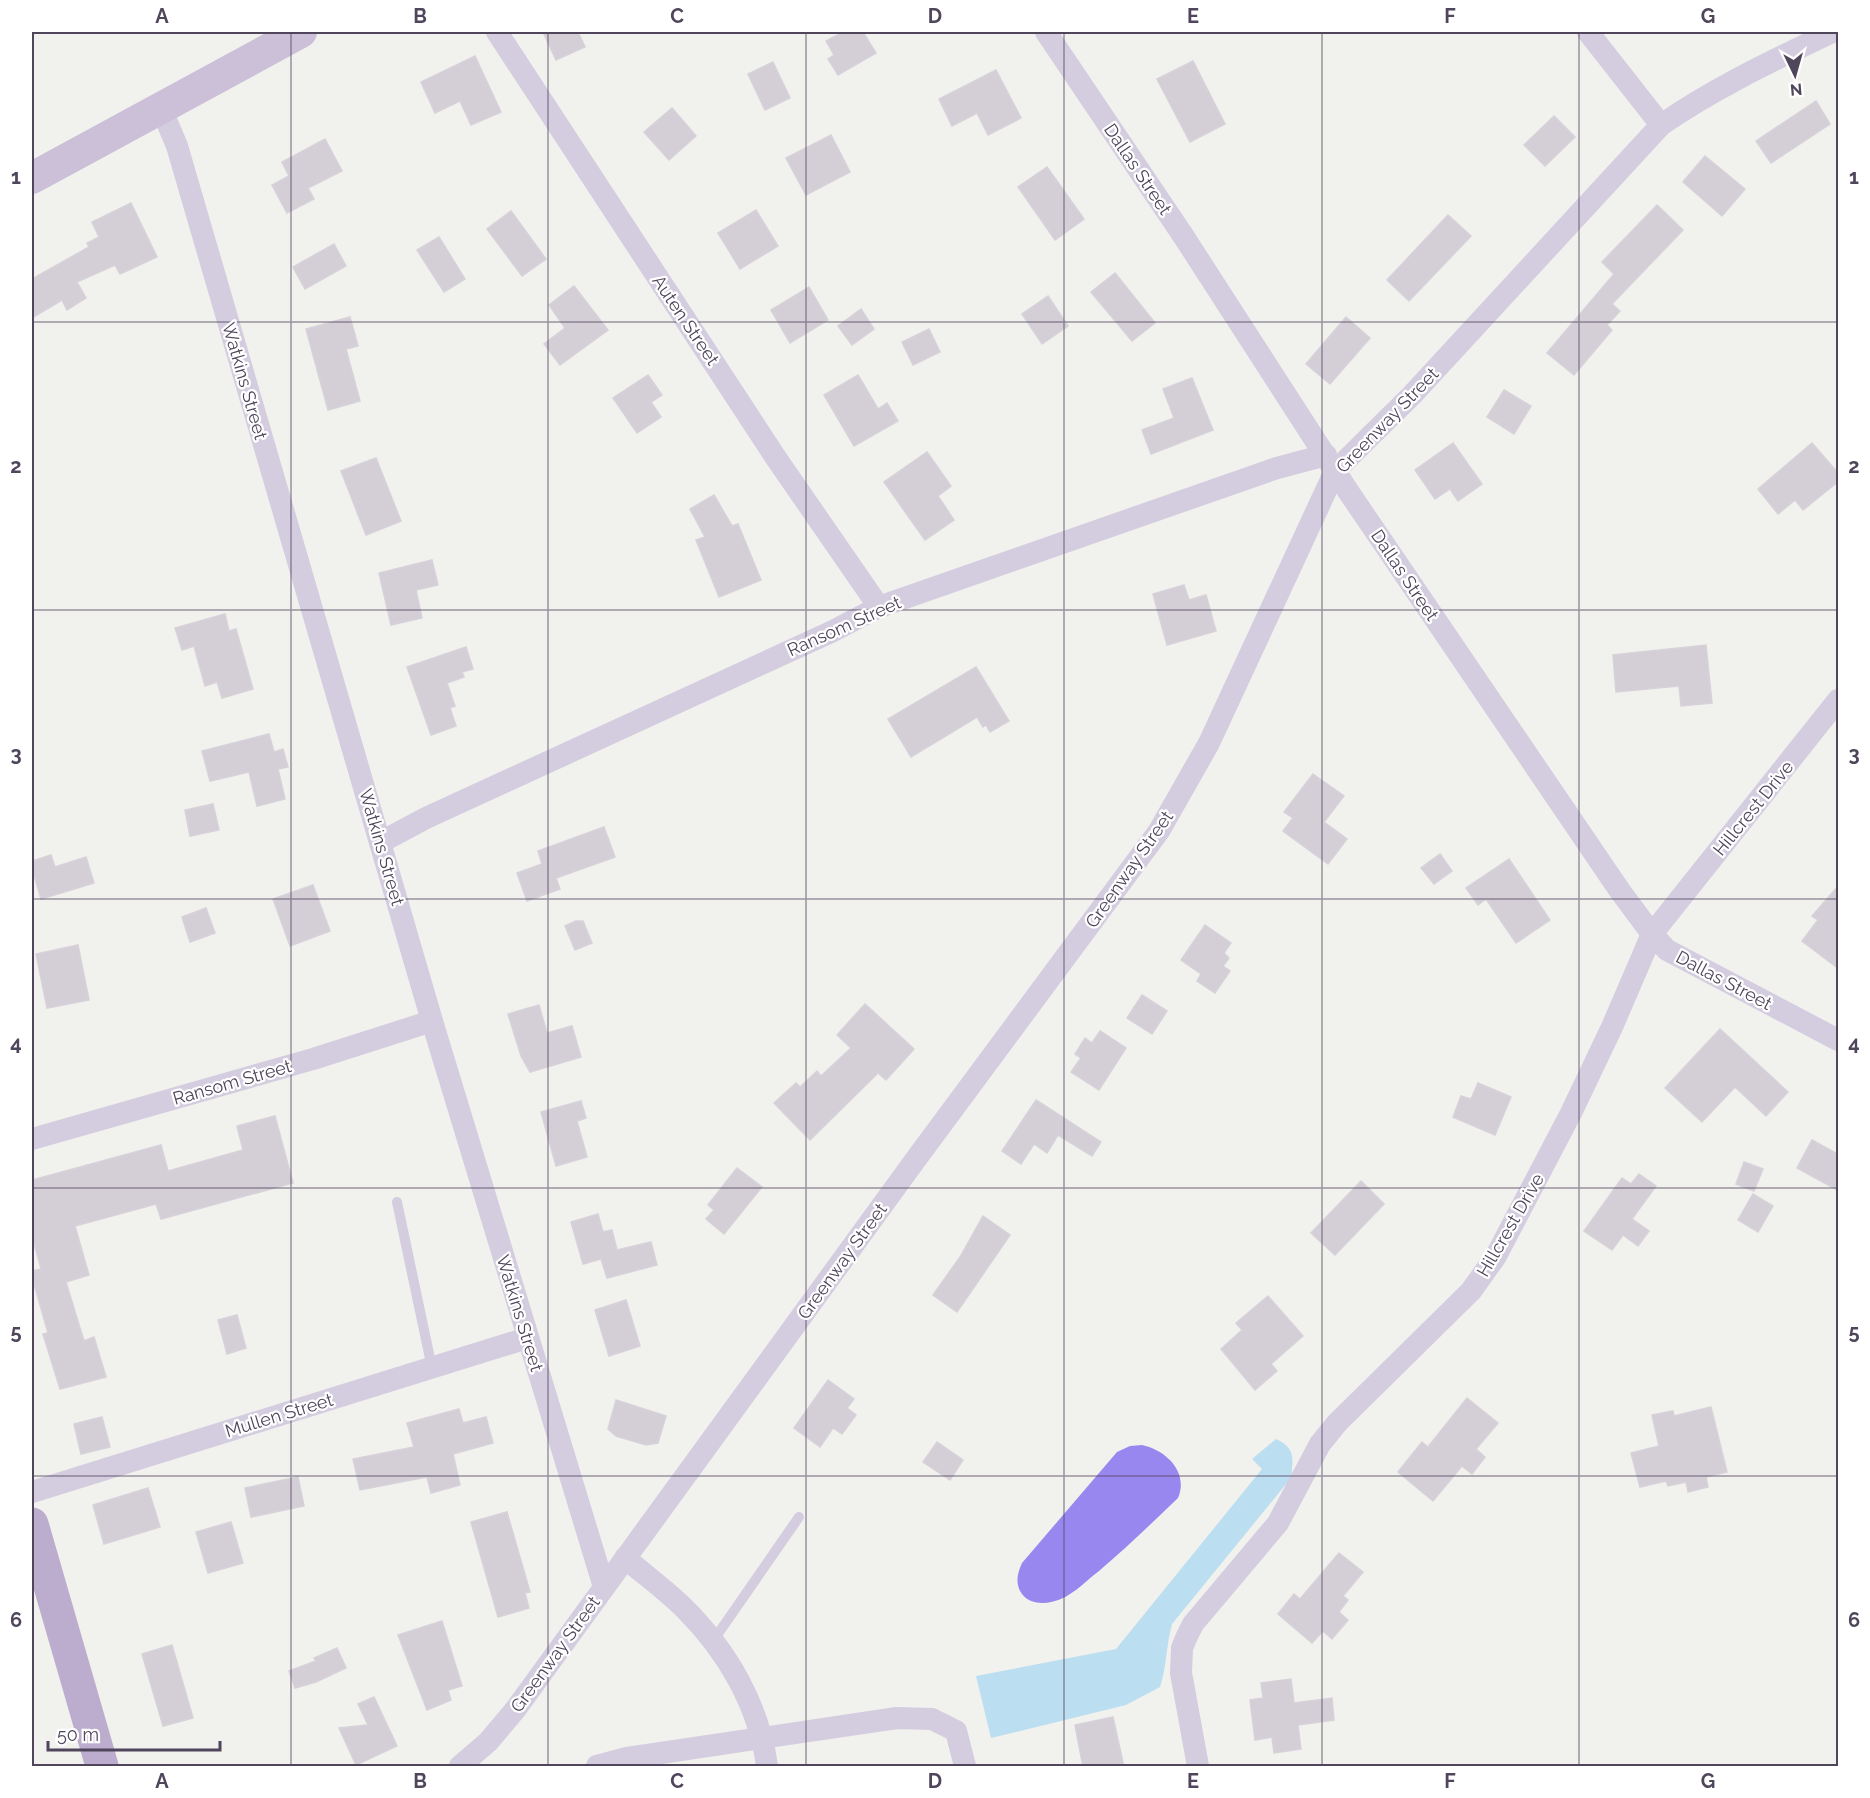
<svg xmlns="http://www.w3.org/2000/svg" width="1870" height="1798" font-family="Raleway,sans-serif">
<rect width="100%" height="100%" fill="#f1f1ee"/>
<!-- green -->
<path fill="#bbdef0" d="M 1276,1439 C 1296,1448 1293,1459 1291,1478 L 1172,1624 C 1166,1645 1167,1666 1160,1687 L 1126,1705 L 991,1738 L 976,1676 L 1116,1649 L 1262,1469 L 1252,1459 Z"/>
<!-- water -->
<path fill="#9887ee" d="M 1142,1445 C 1166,1450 1189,1472 1178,1498 C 1152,1523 1126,1548 1099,1571 C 1087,1580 1075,1593 1061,1599 C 1049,1604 1031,1606 1022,1594 C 1015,1584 1017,1574 1022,1563 L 1117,1452 L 1130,1446 Z"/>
<!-- building -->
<g fill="#d4ced6" stroke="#d7d2da" stroke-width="1.5">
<path d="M 543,32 L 578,32 L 585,47 L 556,60 Z"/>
<path d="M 843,32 L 863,32 L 876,53 L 838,75 L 828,59 L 834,55 L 826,41 Z"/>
<path d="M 475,56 L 501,112 L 471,125 L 460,101 L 435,113 L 421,82 Z"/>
<path d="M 1193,61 L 1225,124 L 1190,142 L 1157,79 Z"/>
<path d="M 773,62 L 790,98 L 765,110 L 748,74 Z"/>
<path d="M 996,70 L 1021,118 L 988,135 L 977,113 L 952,126 L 939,99 Z"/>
<path d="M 1816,101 L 1830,124 L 1771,163 L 1756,141 Z"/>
<path d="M 672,108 L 696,136 L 669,160 L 644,132 Z"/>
<path d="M 1554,116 L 1575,137 L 1545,166 L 1524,145 Z"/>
<path d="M 831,135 L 850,172 L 806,195 L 786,158 Z"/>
<path d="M 325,139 L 342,171 L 308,188 L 314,199 L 287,213 L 272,185 L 289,176 L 282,162 Z"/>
<path d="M 1705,156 L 1745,189 L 1722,216 L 1683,182 Z"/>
<path d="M 1047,167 L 1084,219 L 1055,240 L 1018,187 Z"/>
<path d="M 131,203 L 157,257 L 120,274 L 115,265 L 77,282 L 86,298 L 67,310 L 62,300 L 32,318 L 32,279 L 89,247 L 87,243 L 99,237 L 92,222 Z"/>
<path d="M 1657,205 L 1683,230 L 1612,304 L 1620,311 L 1607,325 L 1612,330 L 1574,375 L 1547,353 L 1614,274 L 1602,262 Z"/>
<path d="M 756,210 L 778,246 L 740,269 L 718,233 Z"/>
<path d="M 511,211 L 546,259 L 522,276 L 487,229 Z"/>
<path d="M 1448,215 L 1471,236 L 1409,301 L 1387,280 Z"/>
<path d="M 439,237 L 465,279 L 444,292 L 417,250 Z"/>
<path d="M 334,244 L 346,266 L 305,289 L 293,267 Z"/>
<path d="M 1115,273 L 1155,323 L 1132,341 L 1091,292 Z"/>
<path d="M 574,286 L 608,330 L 560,365 L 544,344 L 565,328 L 549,305 Z"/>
<path d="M 809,287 L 828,320 L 790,343 L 771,310 Z"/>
<path d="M 1048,296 L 1068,326 L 1042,344 L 1022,314 Z"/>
<path d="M 861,309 L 874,329 L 852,345 L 838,326 Z"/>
<path d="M 350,317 L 358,346 L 346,349 L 360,401 L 328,410 L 306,329 Z"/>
<path d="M 1346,317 L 1370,338 L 1330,384 L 1306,364 Z"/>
<path d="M 929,329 L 940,352 L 913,365 L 902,342 Z"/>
<path d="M 648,375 L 662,395 L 651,402 L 661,417 L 637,433 L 613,398 Z"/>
<path d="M 858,375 L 878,409 L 887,403 L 898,421 L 854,446 L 824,395 Z"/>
<path d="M 1192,378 L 1213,430 L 1151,454 L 1142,430 L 1174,418 L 1163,389 Z"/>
<path d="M 1504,390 L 1531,406 L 1514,434 L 1487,417 Z"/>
<path d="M 1453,443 L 1482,484 L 1458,501 L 1450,489 L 1435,499 L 1415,470 Z"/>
<path d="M 1812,443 L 1839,474 L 1839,481 L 1803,510 L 1795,500 L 1778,514 L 1758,489 Z"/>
<path d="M 927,452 L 951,486 L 938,496 L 954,520 L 925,540 L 884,482 Z"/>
<path d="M 376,458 L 401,521 L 366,535 L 341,471 Z"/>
<path d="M 714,495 L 732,526 L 738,524 L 761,580 L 719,597 L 696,540 L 705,537 L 690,509 Z"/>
<path d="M 432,560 L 438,585 L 416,590 L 422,618 L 391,625 L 379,573 Z"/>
<path d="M 1184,585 L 1189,600 L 1206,595 L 1216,631 L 1167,645 L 1153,594 Z"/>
<path d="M 225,614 L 229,631 L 236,629 L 253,689 L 222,698 L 217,682 L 205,686 L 194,646 L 182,650 L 175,628 Z"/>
<path d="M 1706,645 L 1712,703 L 1681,706 L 1679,686 L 1616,692 L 1613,655 Z"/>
<path d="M 466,647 L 473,669 L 462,672 L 464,677 L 447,683 L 455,706 L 450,708 L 456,726 L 431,735 L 407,667 Z"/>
<path d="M 976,667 L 1009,721 L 990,732 L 986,725 L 983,727 L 977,717 L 911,757 L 888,719 Z"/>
<path d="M 269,734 L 274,752 L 283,749 L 288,767 L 278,769 L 285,799 L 257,806 L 249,772 L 210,781 L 202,751 Z"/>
<path d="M 1313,774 L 1344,796 L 1324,822 L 1347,839 L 1328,864 L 1283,831 L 1293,818 L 1284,812 Z"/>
<path d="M 213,804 L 219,830 L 190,836 L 185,810 Z"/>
<path d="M 604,827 L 615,857 L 556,878 L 560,889 L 527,901 L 517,873 L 542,864 L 538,851 Z"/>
<path d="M 1440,854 L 1452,871 L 1434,884 L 1421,868 Z"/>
<path d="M 51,855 L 55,867 L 86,857 L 94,883 L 41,899 L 32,868 L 32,861 Z"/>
<path d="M 1509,859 L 1550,920 L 1516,943 L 1486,899 L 1478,905 L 1466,888 Z"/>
<path d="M 313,885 L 330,931 L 290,946 L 273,899 Z"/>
<path d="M 1839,885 L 1839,969 L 1802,941 L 1818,920 L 1812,916 Z"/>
<path d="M 206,908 L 215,933 L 190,942 L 182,917 Z"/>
<path d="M 576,921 L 583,921 L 592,943 L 575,950 L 565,926 Z"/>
<path d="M 1205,925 L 1231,943 L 1224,953 L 1229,958 L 1223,966 L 1230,971 L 1215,993 L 1197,981 L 1201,974 L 1181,960 Z"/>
<path d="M 78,945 L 89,1000 L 47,1008 L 36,954 Z"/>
<path d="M 1142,995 L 1167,1011 L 1152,1034 L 1127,1018 Z"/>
<path d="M 865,1004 L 914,1049 L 886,1080 L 878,1073 L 810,1140 L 774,1103 L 796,1083 L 800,1087 L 817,1071 L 821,1076 L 851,1048 L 837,1035 Z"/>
<path d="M 539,1005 L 547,1033 L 572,1026 L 581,1057 L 530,1072 L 521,1056 L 508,1014 Z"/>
<path d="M 1720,1029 L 1788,1092 L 1766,1116 L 1735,1087 L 1702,1122 L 1665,1088 Z"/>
<path d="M 1100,1031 L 1126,1048 L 1099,1090 L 1071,1072 L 1081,1058 L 1075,1054 L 1085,1038 L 1092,1043 Z"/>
<path d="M 1478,1083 L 1511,1097 L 1495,1135 L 1453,1117 L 1461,1096 L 1471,1099 Z"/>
<path d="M 1036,1100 L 1101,1142 L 1092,1156 L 1058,1135 L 1047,1153 L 1034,1144 L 1021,1164 L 1002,1151 Z"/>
<path d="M 581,1101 L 586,1118 L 577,1121 L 587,1157 L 556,1166 L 541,1112 Z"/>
<path d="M 275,1116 L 293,1183 L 161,1219 L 156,1204 L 75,1226 L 89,1275 L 66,1282 L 84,1341 L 94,1337 L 106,1377 L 60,1389 L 43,1334 L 48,1333 L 32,1277 L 32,1271 L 41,1269 L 32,1236 L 32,1180 L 161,1145 L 168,1171 L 243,1150 L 237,1126 Z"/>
<path d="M 1812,1140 L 1839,1155 L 1839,1191 L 1797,1168 Z"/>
<path d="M 1744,1162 L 1763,1169 L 1754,1191 L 1736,1184 Z"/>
<path d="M 737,1168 L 762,1187 L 724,1234 L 706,1219 L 714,1210 L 708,1205 Z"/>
<path d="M 1639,1174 L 1656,1186 L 1632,1219 L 1649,1231 L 1638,1246 L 1623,1235 L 1612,1250 L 1584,1231 L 1622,1178 L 1631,1184 Z"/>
<path d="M 1361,1181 L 1384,1204 L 1335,1255 L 1311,1233 Z"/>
<path d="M 1753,1194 L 1773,1206 L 1758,1232 L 1738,1220 Z"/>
<path d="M 598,1214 L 603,1232 L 612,1230 L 617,1250 L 651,1242 L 657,1265 L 607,1278 L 601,1259 L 583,1264 L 571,1222 Z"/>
<path d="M 983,1216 L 1010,1235 L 957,1312 L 933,1295 L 960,1257 Z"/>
<path d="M 1268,1296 L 1303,1336 L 1271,1364 L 1277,1371 L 1255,1390 L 1221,1349 L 1242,1330 L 1236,1323 Z"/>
<path d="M 626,1300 L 640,1346 L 609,1356 L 595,1310 Z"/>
<path d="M 237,1315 L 246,1348 L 227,1354 L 218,1320 Z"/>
<path d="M 828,1380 L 854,1399 L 847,1408 L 856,1415 L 842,1434 L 833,1428 L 820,1447 L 794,1428 Z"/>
<path d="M 1467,1398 L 1498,1423 L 1476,1449 L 1485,1457 L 1472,1474 L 1462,1466 L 1433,1501 L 1398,1472 L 1422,1442 L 1428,1447 Z"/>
<path d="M 616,1400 L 666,1416 L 658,1443 L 646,1445 L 616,1436 L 608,1429 Z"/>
<path d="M 1711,1407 L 1727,1472 L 1706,1477 L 1708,1487 L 1688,1492 L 1686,1482 L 1668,1486 L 1666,1481 L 1640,1487 L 1631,1453 L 1659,1446 L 1652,1415 L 1673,1411 L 1674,1416 Z"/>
<path d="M 459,1409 L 463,1423 L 486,1417 L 493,1443 L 453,1454 L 460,1485 L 431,1493 L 427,1477 L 360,1490 L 353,1459 L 414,1447 L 407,1423 Z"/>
<path d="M 102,1417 L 110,1447 L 81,1454 L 74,1424 Z"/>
<path d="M 937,1442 L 963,1460 L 950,1480 L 923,1462 Z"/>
<path d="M 298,1477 L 304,1506 L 251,1517 L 245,1488 Z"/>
<path d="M 148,1488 L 160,1527 L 104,1544 L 93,1505 Z"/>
<path d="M 507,1512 L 530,1592 L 525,1593 L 529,1608 L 498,1617 L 471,1522 Z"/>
<path d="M 231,1522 L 243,1563 L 208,1573 L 196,1532 Z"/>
<path d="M 1339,1553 L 1363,1572 L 1343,1596 L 1348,1600 L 1339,1612 L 1348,1620 L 1332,1639 L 1323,1631 L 1312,1643 L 1278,1614 L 1294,1594 L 1300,1599 Z"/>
<path d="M 442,1621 L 462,1686 L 448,1690 L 451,1700 L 427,1710 L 398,1635 Z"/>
<path d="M 172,1645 L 193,1718 L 163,1726 L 142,1654 Z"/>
<path d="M 337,1648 L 346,1668 L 316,1682 L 295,1688 L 289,1671 L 316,1661 L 314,1658 Z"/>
<path d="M 1291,1679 L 1294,1703 L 1332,1698 L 1334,1720 L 1298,1725 L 1301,1749 L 1274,1753 L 1272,1737 L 1255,1740 L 1250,1700 L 1263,1698 L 1261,1683 Z"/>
<path d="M 374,1697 L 397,1746 L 356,1765 L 339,1728 L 368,1725 L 358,1704 Z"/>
<path d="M 1113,1717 L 1124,1767 L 1083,1767 L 1075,1725 Z"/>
</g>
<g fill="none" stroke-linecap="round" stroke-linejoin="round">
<!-- service -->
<g stroke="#d4ccdf" stroke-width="10">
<path d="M 397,1202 L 432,1368"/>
<path d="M 713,1641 L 799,1517"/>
</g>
<!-- minor -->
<g stroke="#d4ccdf" stroke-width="22">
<path d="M 497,32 L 776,458 L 879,607"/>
<path d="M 1046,32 L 1184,237 L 1348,491 L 1620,891 L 1652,934 L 1667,950 L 1838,1040"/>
<path d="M 1588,32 L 1661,125"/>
<path d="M 161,108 L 177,146 L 432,1021 L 604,1587"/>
<path d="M 381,842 L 426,818 L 831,632 L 879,607 L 1277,468 L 1326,455"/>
<path d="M 32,1139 L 313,1059 L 432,1021"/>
<path d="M 32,1492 L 527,1338"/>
<path d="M 625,1558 C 645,1575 667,1591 685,1609 C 728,1652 759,1706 767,1766"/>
<path d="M 460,1766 L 488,1742 L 515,1710 L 916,1159 L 1159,831 L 1209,743 L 1335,471 L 1412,395 L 1661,125 C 1714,88 1774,60 1832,32"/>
<path d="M 597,1766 L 627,1758 L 897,1718 L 932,1719 L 956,1731 L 965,1766"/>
<path d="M 1198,1766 L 1181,1673 L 1182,1648 L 1187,1636 L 1193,1624 L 1278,1523 L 1320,1444 L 1337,1423 L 1471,1291 L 1496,1256 L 1571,1113 L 1612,1027 L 1652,934 L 1838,700"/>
</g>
<!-- secondary -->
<path stroke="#ccc0d8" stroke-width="32" d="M 32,178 L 301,32"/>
<!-- primary -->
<path stroke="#bcadce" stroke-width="33" d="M 32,1524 L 102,1766"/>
</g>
<!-- grid -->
<path fill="none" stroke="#50465c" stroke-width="1.5" stroke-opacity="0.55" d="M 291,32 L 291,1766M 548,32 L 548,1766M 806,32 L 806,1766M 1064,32 L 1064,1766M 1322,32 L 1322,1766M 1579,32 L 1579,1766M 32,322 L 1838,322M 32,610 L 1838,610M 32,899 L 1838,899M 32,1188 L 1838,1188M 32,1476 L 1838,1476"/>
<g text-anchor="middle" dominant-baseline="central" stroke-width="4.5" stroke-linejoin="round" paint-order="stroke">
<!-- street labels -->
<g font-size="18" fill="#50465c" stroke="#fff">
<text transform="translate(1138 169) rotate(56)">Dallas Street</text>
<text transform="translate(686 320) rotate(56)">Auten Street</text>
<text transform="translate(245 381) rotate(74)">Watkins Street</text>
<text transform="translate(1387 420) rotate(-46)">Greenway Street</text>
<text transform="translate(1405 575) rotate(56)">Dallas Street</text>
<text transform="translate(844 626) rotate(-24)">Ransom Street</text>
<text transform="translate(1753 808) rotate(-51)">Hillcrest Drive</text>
<text transform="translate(382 847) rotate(74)">Watkins Street</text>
<text transform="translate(1129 869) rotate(-55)">Greenway Street</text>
<text transform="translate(1724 980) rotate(28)">Dallas Street</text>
<text transform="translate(232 1082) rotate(-16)">Ransom Street</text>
<text transform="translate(1510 1225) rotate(-60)">Hillcrest Drive</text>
<text transform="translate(842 1261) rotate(-54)">Greenway Street</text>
<text transform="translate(520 1313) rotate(73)">Watkins Street</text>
<text transform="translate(279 1415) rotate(-17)">Mullen Street</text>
<text transform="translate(555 1654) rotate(-54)">Greenway Street</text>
</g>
</g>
<!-- border -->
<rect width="1870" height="1798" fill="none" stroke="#ffffff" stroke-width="66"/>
<!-- north arrow -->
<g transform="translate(1795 75) rotate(175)" stroke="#ffffff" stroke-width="4.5" paint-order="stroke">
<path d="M0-4.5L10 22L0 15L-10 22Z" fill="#50465c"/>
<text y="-9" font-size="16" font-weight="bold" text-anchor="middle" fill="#50465c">N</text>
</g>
<!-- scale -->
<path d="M48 1741v9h172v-9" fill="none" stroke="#50465c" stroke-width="3"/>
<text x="57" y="1741" font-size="18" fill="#50465c" stroke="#ffffff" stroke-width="4.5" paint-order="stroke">50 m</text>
<rect x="33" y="33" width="1804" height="1732" fill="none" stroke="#50465c" stroke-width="2"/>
<g font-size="20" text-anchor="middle" font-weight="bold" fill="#50465c">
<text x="162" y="23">A</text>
<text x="420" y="23">B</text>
<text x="677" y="23">C</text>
<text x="935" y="23">D</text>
<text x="1193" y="23">E</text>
<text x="1450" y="23">F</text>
<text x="1708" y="23">G</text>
<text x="16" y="184">1</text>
<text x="1854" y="184">1</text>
<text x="16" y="473">2</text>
<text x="1854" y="473">2</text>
<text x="16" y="761">3</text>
<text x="1854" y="761">3</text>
<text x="16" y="1050">4</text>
<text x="1854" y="1050">4</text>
<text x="16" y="1339">5</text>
<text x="1854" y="1339">5</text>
<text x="16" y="1627">6</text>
<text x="1854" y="1627">6</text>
<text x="162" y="1788">A</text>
<text x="420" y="1788">B</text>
<text x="677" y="1788">C</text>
<text x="935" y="1788">D</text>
<text x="1193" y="1788">E</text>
<text x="1450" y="1788">F</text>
<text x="1708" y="1788">G</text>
</g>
</svg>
